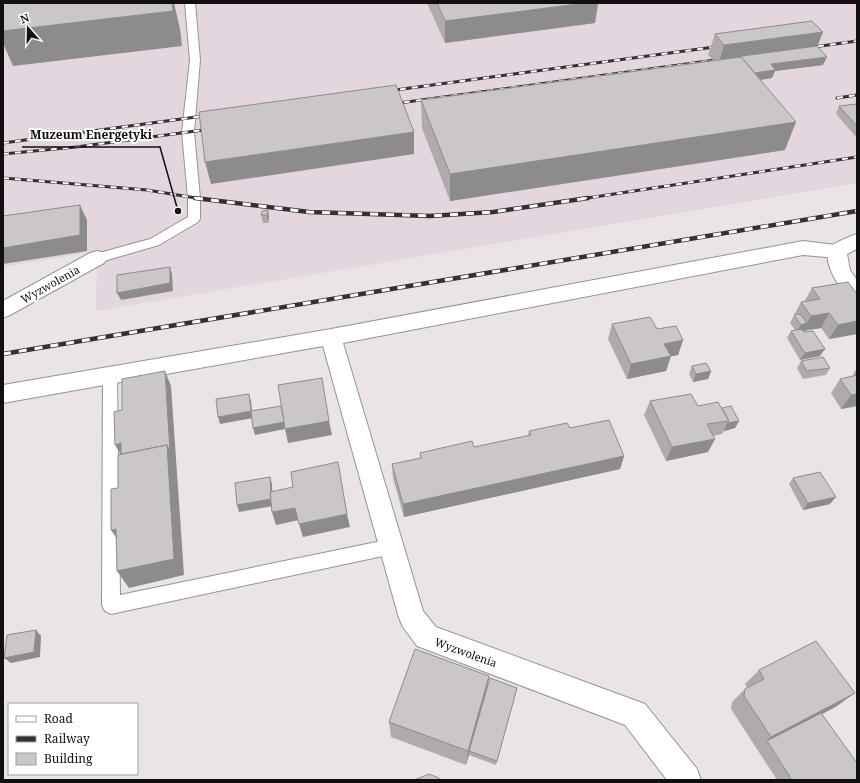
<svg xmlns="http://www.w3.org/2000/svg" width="860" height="783" font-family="'Noto Serif',serif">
<rect width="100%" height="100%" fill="#eae4e8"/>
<!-- built -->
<path fill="#e3d6de" d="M 3,3 L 857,3 L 857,183 L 96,311 L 97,258 L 99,251 L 3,267 Z"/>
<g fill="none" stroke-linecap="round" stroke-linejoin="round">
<!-- lane casing -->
<g stroke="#979295" stroke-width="2">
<g id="lane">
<path d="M 185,3 L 195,3 L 200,60 L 194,132 L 200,198 L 200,219 L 198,222 L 159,245 L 97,263 L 92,261 L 90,258 L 92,255 L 150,239 L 188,217 L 188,198 L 182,132 L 190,60 Z"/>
<path d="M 110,369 L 115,371 L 117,375 L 120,595 L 391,539 L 397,541 L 400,547 L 397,553 L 111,614 L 105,611 L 102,605 L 103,375 L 105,371 Z"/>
</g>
</g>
<!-- street casing -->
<g stroke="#979295" stroke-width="2">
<g id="street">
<path d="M 803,241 L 844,246 L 847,251 L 844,256 L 837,258 L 803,255 L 343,343 L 423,611 L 436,627 L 645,704 L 697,769 L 701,780 L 667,780 L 625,725 L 417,646 L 403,627 L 399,618 L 323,346 L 3,403 L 3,385 L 331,329 Z"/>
<path d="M 97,251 L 104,253 L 107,258 L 104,263 L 10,315 L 3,318 L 3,301 L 90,253 Z"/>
</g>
</g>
<!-- secondary casing -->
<g stroke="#979295" stroke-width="2">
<path id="secondary" d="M 857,234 L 857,249 L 847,254 L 850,270 L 857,280 L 857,301 C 843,297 824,266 828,251 C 829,244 851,236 857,234 Z"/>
</g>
<!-- lane -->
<use href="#lane" fill="#fff" fill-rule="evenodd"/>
<!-- street -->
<use href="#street" fill="#fff" fill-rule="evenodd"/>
<!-- secondary -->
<use href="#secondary" fill="#fff" fill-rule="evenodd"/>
<!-- rail-far1 casing -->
<g stroke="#343134" stroke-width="3">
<g id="rail-far1">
<path d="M 806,48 L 857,41"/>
<path d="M 388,91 L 722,46"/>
<path d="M 837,98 L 857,95"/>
<path d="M 392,104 L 723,59"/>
<path d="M 3,143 L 211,115"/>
<path d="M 3,154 L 76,147 L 211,129"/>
<path d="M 3,178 L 147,190 L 202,199"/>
<path d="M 581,199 L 857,157"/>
</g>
</g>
<!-- rail casing -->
<g stroke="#343134" stroke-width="4.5">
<g id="rail">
<path d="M 195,198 L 309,212 L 430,216 L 493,212 L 588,198"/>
<path d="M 3,354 L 857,211"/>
</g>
</g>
<!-- rail-far1 -->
<use href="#rail-far1" stroke="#fff" stroke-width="2" stroke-dasharray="6" stroke-linecap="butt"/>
<!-- rail -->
<use href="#rail" stroke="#fff" stroke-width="3" stroke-dasharray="8" stroke-linecap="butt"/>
</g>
<!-- wall -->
<g fill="#afaaad">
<path d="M 427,3 L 598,3 L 595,23 L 445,43 Z"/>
<path d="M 823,32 L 817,46 L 823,65 L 775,71 L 772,78 L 760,80 L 785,150 L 450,201 L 422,128 L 421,100 L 713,60 L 708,55 L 715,34 Z"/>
<path d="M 857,104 L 857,138 L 836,114 L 839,106 Z"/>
<path d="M 268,210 L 269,218 L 268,223 L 263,223 L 261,215 Z"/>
<path d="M 812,288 L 857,294 L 857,334 L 829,339 L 821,328 L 803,331 L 820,356 L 800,360 L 787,338 L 791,331 L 795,330 L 790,323 L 801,302 L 804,302 Z"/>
<path d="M 612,324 L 657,329 L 683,340 L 678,355 L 671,356 L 666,371 L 627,379 L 608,339 Z"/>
<path d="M 801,361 L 830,368 L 826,375 L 803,379 L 797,368 Z"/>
<path d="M 692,366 L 711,371 L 708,379 L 693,382 L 689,374 Z"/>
<path d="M 857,368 L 857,406 L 841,409 L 831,393 L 840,379 L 855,376 L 853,374 Z"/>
<path d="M 650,401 L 698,406 L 722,408 L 739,421 L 735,428 L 724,431 L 722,434 L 713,436 L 715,439 L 708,452 L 666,461 L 644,415 Z"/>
<path d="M 570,428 L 624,456 L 620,469 L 404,517 L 393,478 L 392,464 L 420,458 L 420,453 L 474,447 L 528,436 L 529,431 Z"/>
<path d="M 793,478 L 830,504 L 803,510 L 789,484 Z"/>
<path d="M 759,670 L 837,706 L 822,714 L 857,780 L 777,780 L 731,709 L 732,702 L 745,689 L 747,688 L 745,684 Z"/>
<path d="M 489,676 L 486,693 L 479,719 L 517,688 L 496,765 L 469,755 L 466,765 L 391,737 L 389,722 Z"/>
</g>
<!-- shaded-wall -->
<g fill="#8e8b8d">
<path d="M 174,3 L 180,29 L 182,46 L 13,66 L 3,43 L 3,31 Z"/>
<path d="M 581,3 L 598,3 L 595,23 L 445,43 L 445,21 Z"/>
<path d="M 823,32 L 814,54 L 720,59 L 724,45 Z"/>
<path d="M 827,57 L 823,65 L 775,71 L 772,78 L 732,84 L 771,64 Z"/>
<path d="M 796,122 L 785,150 L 450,201 L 450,174 Z"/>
<path d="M 414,132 L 414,154 L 211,184 L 205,162 Z"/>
<path d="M 80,205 L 87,220 L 87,251 L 3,264 L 3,248 Z"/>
<path d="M 268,210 L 269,218 L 268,223 L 267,215 Z"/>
<path d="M 170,267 L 172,274 L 173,291 L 121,300 L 117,293 Z"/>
<path d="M 829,313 L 821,328 L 796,332 L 801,325 L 807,323 L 811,316 Z"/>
<path d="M 857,321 L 857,334 L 829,339 L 838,325 Z"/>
<path d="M 683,340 L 678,355 L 658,359 L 664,344 Z"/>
<path d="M 825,349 L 820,356 L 800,360 L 805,353 Z"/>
<path d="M 671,356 L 666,371 L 627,379 L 631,364 Z"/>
<path d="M 165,371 L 171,386 L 184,575 L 129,588 L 117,571 Z"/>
<path d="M 711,371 L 708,379 L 693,382 L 696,374 Z"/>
<path d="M 249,394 L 251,401 L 253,418 L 251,411 Z"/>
<path d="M 857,394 L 857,406 L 841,409 L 851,395 Z"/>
<path d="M 251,411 L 253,418 L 220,424 L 218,417 Z"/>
<path d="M 329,421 L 332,435 L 288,443 L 285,429 L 255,435 L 253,428 L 284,422 Z"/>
<path d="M 739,421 L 735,428 L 724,431 L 727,423 Z"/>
<path d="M 715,439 L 708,452 L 666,461 L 672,447 Z"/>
<path d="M 121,443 L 123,458 L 115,445 Z"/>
<path d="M 624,456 L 620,469 L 404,517 L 403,504 Z"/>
<path d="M 270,477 L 272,484 L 273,506 L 239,512 L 237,505 Z"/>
<path d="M 836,497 L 830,504 L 803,510 L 808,503 Z"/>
<path d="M 295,508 L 299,520 L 276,525 L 272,512 Z"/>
<path d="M 347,514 L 350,527 L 303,537 L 299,524 Z"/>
<path d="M 116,529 L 123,548 L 111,530 Z"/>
<path d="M 36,630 L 41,636 L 40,657 L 11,663 L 4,658 Z"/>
<path d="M 489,676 L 486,693 L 466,765 L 468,751 Z"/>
<path d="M 855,693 L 837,706 L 768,743 L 767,741 L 771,737 Z"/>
</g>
<!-- building -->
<g fill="#cbc6c9" stroke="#8e8b8d">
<path d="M 3,3 L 172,3 L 173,11 L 3,31 Z"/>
<path d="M 437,3 L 586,3 L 445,21 Z"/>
<path d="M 812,21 L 823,32 L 724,45 L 715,34 Z"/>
<path d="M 817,46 L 827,57 L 771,64 L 775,70 L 755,73 L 741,57 L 721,59 L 720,59 Z"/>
<path d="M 741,57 L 796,122 L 450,174 L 421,100 Z"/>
<path d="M 396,85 L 414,132 L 205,162 L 199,112 Z"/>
<path d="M 857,104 L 857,126 L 839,106 Z"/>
<path d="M 80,205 L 80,235 L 3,248 L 3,216 Z"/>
<path d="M 268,210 L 267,215 L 261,215 L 262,211 Z"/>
<path d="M 170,267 L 170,283 L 117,293 L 117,275 Z"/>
<path d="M 848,282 L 857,294 L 857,321 L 838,325 L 829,313 L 811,316 L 801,302 L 820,299 L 812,288 Z"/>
<path d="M 800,314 L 807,323 L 801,325 L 794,315 Z"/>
<path d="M 650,317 L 657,329 L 676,326 L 683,340 L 664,344 L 671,356 L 631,364 L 612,324 Z"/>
<path d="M 801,329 L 804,332 L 813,331 L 825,349 L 805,353 L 791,331 Z"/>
<path d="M 823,357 L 830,368 L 807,371 L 801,361 Z"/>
<path d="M 706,363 L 711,371 L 696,374 L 692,366 Z"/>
<path d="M 165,371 L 170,451 L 167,445 L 121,454 L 121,443 L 115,445 L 114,412 L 122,410 L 122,379 Z"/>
<path d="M 857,375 L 857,394 L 851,395 L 840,379 Z"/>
<path d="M 322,378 L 329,421 L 285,429 L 278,385 Z"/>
<path d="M 249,394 L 251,411 L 281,406 L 284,422 L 253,428 L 251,411 L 218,417 L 216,399 Z"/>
<path d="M 691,394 L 698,406 L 718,402 L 729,421 L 707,424 L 715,439 L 672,447 L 650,401 Z"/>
<path d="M 731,406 L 739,421 L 727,423 L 729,421 L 722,408 Z"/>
<path d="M 609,420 L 624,456 L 403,504 L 392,464 L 421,458 L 420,453 L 472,441 L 474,447 L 531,435 L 529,431 L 567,423 L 570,428 Z"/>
<path d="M 167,445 L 174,559 L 117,571 L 116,529 L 111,530 L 111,489 L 118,488 L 118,455 Z"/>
<path d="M 338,462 L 347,514 L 299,524 L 295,508 L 272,512 L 270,492 L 293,487 L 291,472 Z"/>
<path d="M 820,472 L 836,497 L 808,503 L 793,478 Z"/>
<path d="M 270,477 L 271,492 L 270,492 L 271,499 L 237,505 L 235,483 Z"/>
<path d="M 36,630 L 34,652 L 4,658 L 7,635 Z"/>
<path d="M 816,641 L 855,693 L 771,737 L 744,696 L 745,689 L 764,679 L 759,670 Z"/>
<path d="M 415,649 L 489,676 L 468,751 L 389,722 Z"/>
<path d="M 490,678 L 517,688 L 497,761 L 469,751 Z"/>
<path d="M 821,713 L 857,763 L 857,780 L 792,780 L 767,741 Z"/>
<path d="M 429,774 L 439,778 L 440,780 L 414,780 Z"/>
</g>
<g text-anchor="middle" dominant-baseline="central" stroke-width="4" stroke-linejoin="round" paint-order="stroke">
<!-- street labels -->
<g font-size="11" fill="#110f11" stroke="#fff">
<text transform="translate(50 284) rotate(-29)">Wyzwolenia</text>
<text transform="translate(466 652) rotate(20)">Wyzwolenia</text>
</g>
</g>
<!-- callouts -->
<path fill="none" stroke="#110f11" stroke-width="1.5" d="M178 211L160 147H22"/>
<circle fill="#110f11" stroke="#fff" stroke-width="1.5" cx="178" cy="211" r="4"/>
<g font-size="12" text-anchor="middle" font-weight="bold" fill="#110f11" stroke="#fff" stroke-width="4" stroke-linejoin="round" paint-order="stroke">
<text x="91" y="139">Muzeum Energetyki</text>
</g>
<!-- border -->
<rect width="860" height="783" fill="none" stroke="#110f11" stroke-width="8"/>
<!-- legend -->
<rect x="8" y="703" width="130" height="72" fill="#ffffff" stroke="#a09fa0"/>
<rect x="16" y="716" width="20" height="6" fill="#ffffff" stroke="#a09fa0"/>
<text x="44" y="723" font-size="12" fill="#110f11">Road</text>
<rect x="16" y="736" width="20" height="6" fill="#343134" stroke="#a09fa0"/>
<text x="44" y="743" font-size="12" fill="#110f11">Railway</text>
<rect x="16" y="753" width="20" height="12" fill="#cbc6c9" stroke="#a09fa0"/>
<text x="44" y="763" font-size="12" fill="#110f11">Building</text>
<!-- north arrow -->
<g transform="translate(28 28) rotate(340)" stroke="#ffffff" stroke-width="3" paint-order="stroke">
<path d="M0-3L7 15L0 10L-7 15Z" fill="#110f11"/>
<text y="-6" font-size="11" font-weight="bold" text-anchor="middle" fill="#110f11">N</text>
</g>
</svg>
